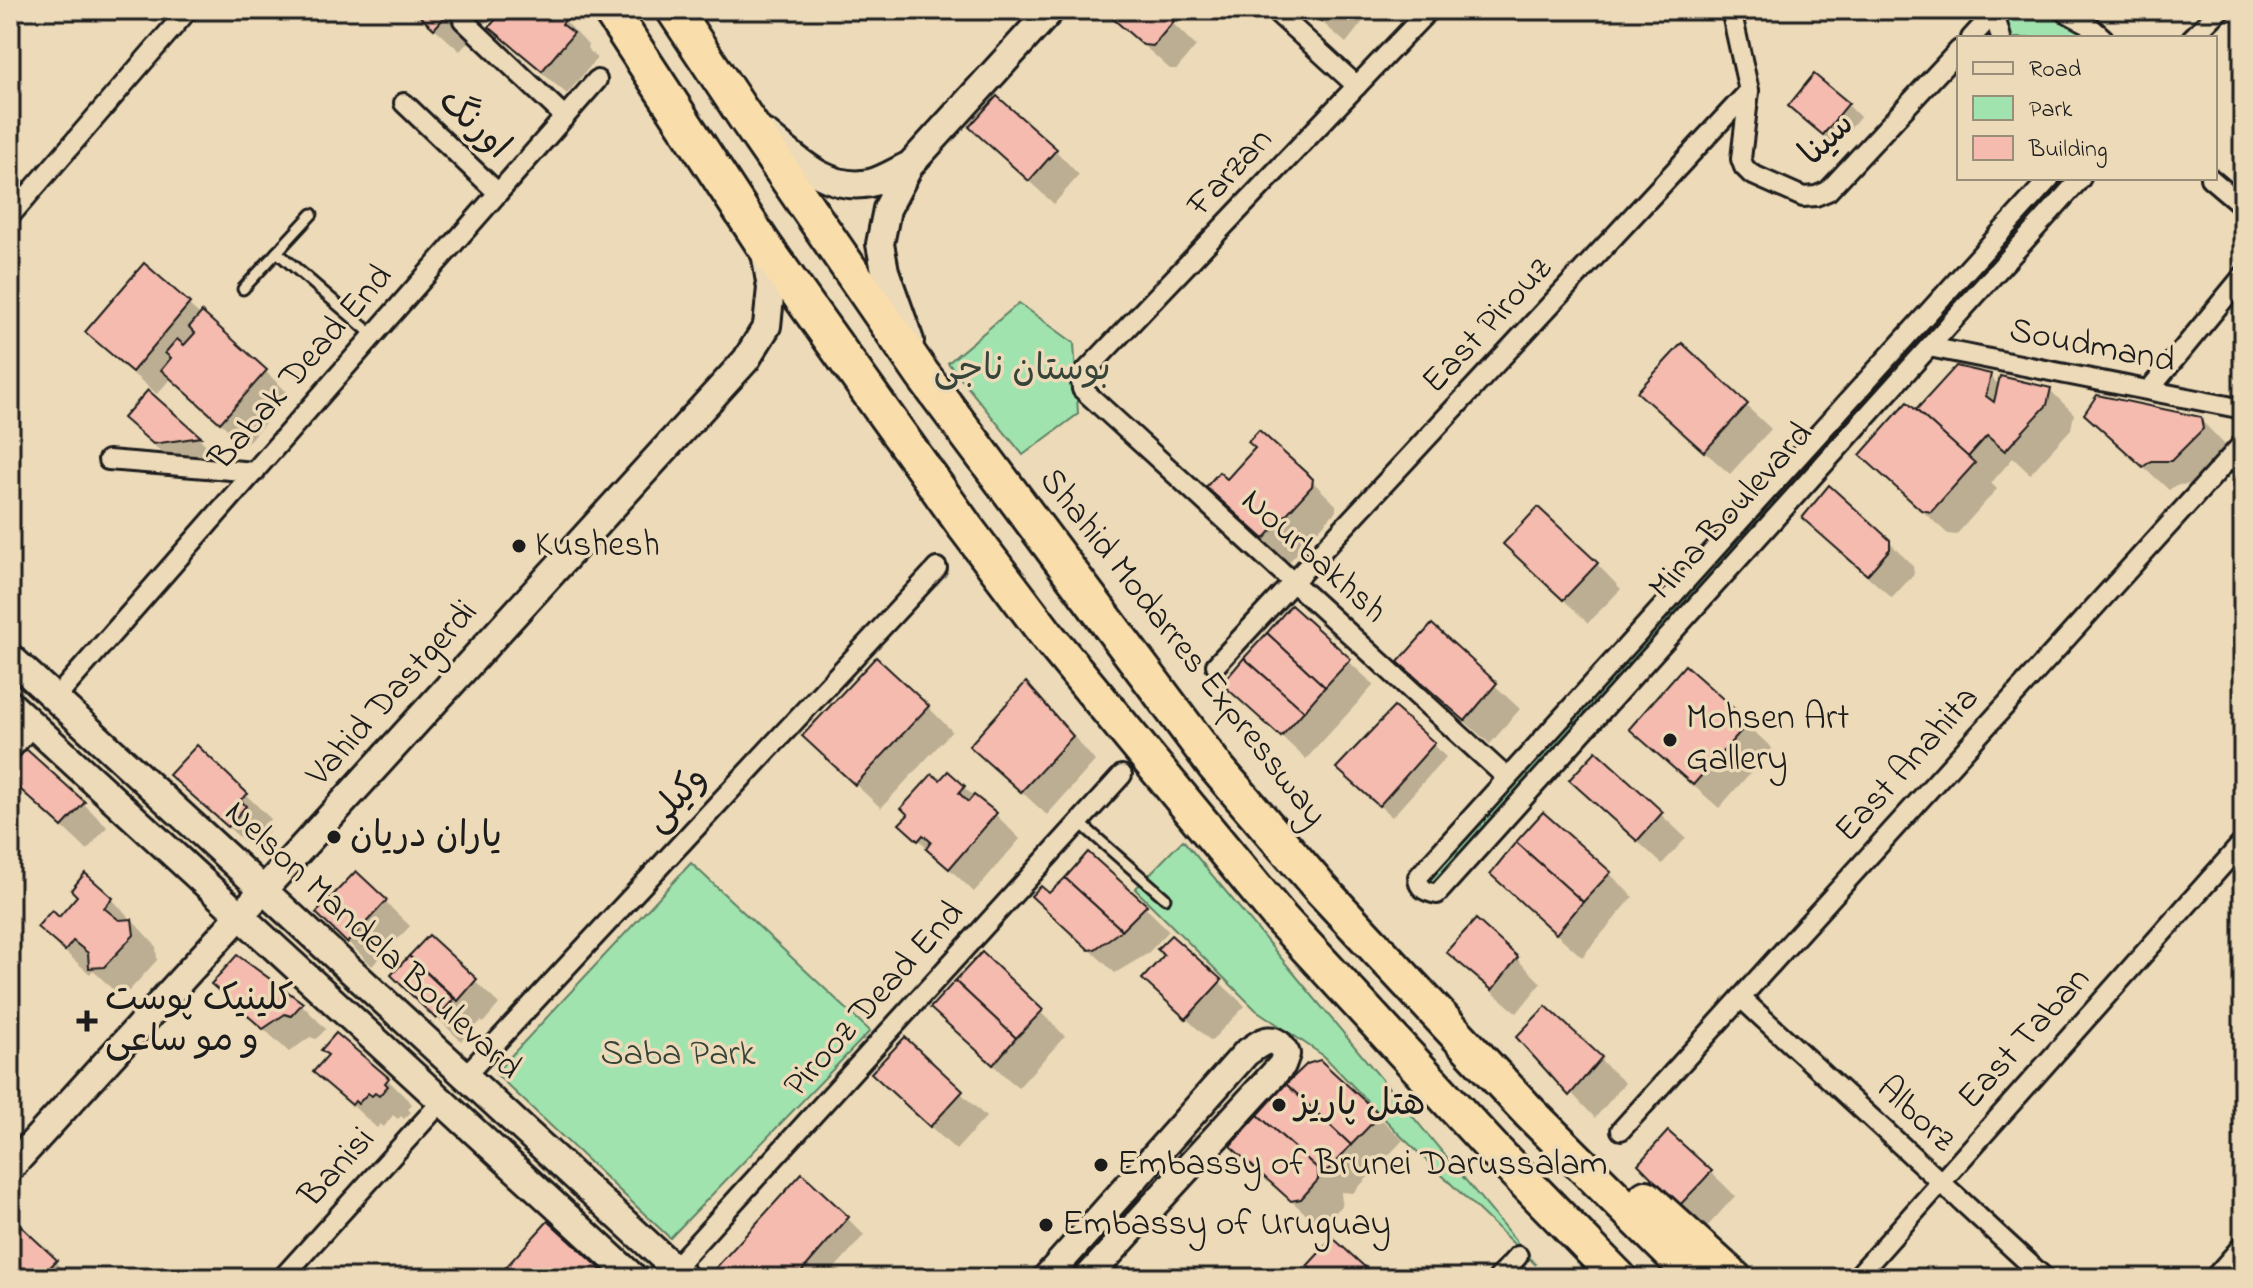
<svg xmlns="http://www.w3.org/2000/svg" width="2253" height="1288" font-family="'Indie Flower','Playpen Sans Arabic',sans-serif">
<rect width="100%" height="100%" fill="#ecdab8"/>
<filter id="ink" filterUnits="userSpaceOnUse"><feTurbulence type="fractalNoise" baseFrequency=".0125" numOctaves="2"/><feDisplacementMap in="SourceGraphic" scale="16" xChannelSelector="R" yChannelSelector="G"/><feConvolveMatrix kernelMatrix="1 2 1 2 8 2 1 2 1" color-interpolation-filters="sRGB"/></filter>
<g filter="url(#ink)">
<!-- green -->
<g fill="#a0e3ae" stroke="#5e8065" stroke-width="2">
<path d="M 2002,10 L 2048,10 L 2097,38 L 2008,38 Z"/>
<path d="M 2065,178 L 2068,178 L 1433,888 L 1424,880 Z"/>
<path d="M 1019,303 L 1074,343 L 1078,414 L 1023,455 L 948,363 Z"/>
<path d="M 1183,840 L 1536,1265 L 1401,1136 L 1324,1056 L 1256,1010 L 1135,889 Z"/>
<path d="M 691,863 L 870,1031 L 670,1238 L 495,1073 Z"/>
</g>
<!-- shadow -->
<g fill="#0003">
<path d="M 414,10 L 474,10 L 486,22 L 460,51 Z"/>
<path d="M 506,10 L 555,10 L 588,45 L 587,48 L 597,58 L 567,94 L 516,51 L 492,27 Z"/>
<path d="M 1104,10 L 1159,10 L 1196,46 L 1177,69 L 1170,69 Z"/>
<path d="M 1308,10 L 1372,10 L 1346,43 Z"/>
<path d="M 1848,105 L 1860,117 L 1836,146 L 1802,118 Z"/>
<path d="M 1055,150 L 1079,175 L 1054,204 L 996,151 Z"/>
<path d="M 144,266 L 265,371 L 290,395 L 245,445 L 171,378 L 157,394 L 112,356 L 88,332 Z"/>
<path d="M 1682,346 L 1771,429 L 1730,474 L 1664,416 Z"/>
<path d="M 1956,368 L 1990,376 L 2000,386 L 2050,390 L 2074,414 L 2071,429 L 2030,474 L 2013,458 L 1991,483 L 1997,489 L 1956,535 L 1948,534 L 1887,479 L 1916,413 Z"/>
<path d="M 149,393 L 199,438 L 222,461 L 180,468 L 150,442 Z"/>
<path d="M 2086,414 L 2200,419 L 2224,444 L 2226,454 L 2196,484 L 2176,485 L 2169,490 Z"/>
<path d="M 1311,480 L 1336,505 L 1336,511 L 1289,562 L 1208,487 L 1227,482 Z"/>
<path d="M 1804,518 L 1888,541 L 1913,566 L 1914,574 L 1892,598 L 1829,542 Z"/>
<path d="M 1597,564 L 1621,589 L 1588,623 L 1530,568 Z"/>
<path d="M 1291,608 L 1374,685 L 1306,759 L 1224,684 Z"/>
<path d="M 1432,627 L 1520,709 L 1490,744 L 1425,686 Z"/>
<path d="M 1685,668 L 1772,748 L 1719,808 L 1656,753 Z"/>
<path d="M 1026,685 L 1050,709 L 1095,761 L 1047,815 L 971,746 Z"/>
<path d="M 928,707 L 952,731 L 881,808 L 829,760 Z"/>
<path d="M 1394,710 L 1446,757 L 1392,817 L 1351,780 Z"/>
<path d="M 197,748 L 271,819 L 262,825 L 269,831 L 253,849 L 196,799 L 172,775 Z"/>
<path d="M 1596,754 L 1686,838 L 1662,864 L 1572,780 Z"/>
<path d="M 10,771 L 83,803 L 107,827 L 87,850 L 10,778 Z"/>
<path d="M 948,774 L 996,815 L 1020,839 L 974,892 L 902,824 Z"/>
<path d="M 1609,873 L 1633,897 L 1582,957 L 1516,898 Z"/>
<path d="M 356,874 L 410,926 L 372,966 L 343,937 Z"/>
<path d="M 79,896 L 112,899 L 156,946 L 157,960 L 129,991 L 115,992 L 93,970 L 90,974 L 64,951 L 40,927 L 59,919 Z"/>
<path d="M 1050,896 L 1145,907 L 1169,931 L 1147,954 L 1115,973 L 1058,920 Z"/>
<path d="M 1171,937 L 1245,1006 L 1211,1041 L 1169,1003 L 1167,956 Z"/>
<path d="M 429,938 L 499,1004 L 483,1023 L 481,1021 L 461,1041 L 393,975 Z"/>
<path d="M 1449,952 L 1516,958 L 1541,983 L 1517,1013 L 1473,976 Z"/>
<path d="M 982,955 L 1065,1036 L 1018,1088 L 957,1032 Z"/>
<path d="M 237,958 L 302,1005 L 326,1029 L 316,1039 L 310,1037 L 289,1052 L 214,984 Z"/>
<path d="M 1546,1009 L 1625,1083 L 1595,1118 L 1519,1037 Z"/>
<path d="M 905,1040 L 986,1117 L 956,1150 L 898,1097 Z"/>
<path d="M 316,1072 L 388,1080 L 412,1104 L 408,1109 L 411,1112 L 404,1119 L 401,1116 L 398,1119 L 393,1115 L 384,1127 L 380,1124 L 377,1128 Z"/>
<path d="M 1378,1116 L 1403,1140 L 1353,1193 L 1341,1192 L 1342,1205 L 1326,1223 L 1317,1224 L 1257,1170 Z"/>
<path d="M 1641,1164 L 1711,1172 L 1735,1196 L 1705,1229 Z"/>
<path d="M 847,1218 L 864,1235 L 826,1278 L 720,1278 Z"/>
<path d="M 10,1219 L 55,1262 L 72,1278 L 10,1278 Z"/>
<path d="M 599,1270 L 607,1278 L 499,1278 Z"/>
</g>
<!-- building -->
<g fill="#f5bbae" stroke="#1c1c1c" stroke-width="2">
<path d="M 413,10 L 451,10 L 434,29 Z"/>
<path d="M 504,10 L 555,10 L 565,20 L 562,24 L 574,33 L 542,71 L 489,27 Z"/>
<path d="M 1103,10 L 1162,10 L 1174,21 L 1153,46 L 1143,45 Z"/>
<path d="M 1309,10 L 1329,10 L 1321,21 Z"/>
<path d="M 1814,74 L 1849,103 L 1823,135 L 1788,106 Z"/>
<path d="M 997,96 L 1057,149 L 1029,181 L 969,127 Z"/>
<path d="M 144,263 L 190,303 L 132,372 L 85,332 Z"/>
<path d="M 202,312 L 267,370 L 220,423 L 161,370 L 171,358 L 165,353 L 177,339 L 184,345 L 195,333 L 189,327 Z"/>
<path d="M 1682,343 L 1748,404 L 1704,452 L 1637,392 Z"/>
<path d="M 1956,366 L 1991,374 L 1986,396 L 1994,402 L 2000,376 L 2051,388 L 2047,405 L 2005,451 L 1987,436 L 1968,457 L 1916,410 Z"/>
<path d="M 148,390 L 201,437 L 153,444 L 123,418 Z"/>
<path d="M 2097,395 L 2201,417 L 2203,429 L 2171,461 L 2151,461 L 2143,467 L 2084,414 Z"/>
<path d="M 1907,402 L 1975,463 L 1931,512 L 1921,510 L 1860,455 Z"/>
<path d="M 1259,430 L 1313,479 L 1312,486 L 1264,539 L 1206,487 L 1219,472 L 1227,479 L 1255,448 L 1248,442 Z"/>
<path d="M 1829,485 L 1890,540 L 1890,549 L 1867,575 L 1802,518 Z"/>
<path d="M 1538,507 L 1598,563 L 1563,600 L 1503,544 Z"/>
<path d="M 1291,605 L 1351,659 L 1325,687 L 1267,633 Z"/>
<path d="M 1432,624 L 1497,683 L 1465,721 L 1398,662 Z"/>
<path d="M 1267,633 L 1325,687 L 1304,711 L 1244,658 Z"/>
<path d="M 876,657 L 929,706 L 855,785 L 802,736 Z"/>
<path d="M 1244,658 L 1304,711 L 1281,737 L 1222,684 Z"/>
<path d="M 1685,665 L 1749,722 L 1693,785 L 1629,729 Z"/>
<path d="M 1026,682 L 1073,736 L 1021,792 L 969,746 Z"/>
<path d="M 1394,707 L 1435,743 L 1379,806 L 1336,768 Z"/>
<path d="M 197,745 L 248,794 L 240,800 L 246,806 L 228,827 L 169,775 Z"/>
<path d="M 26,749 L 85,802 L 62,827 L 10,780 L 10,768 Z"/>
<path d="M 1596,751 L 1663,812 L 1637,841 L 1569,780 Z"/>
<path d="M 948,771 L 965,786 L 959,793 L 968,802 L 974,795 L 997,813 L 949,869 L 926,849 L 931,842 L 923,835 L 918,841 L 899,824 L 908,815 L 901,808 L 932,774 L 940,780 Z"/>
<path d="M 1543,812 L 1611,872 L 1583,902 L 1516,842 Z"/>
<path d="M 1516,842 L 1583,902 L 1556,934 L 1490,874 Z"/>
<path d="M 1088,852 L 1147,905 L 1122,930 L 1065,878 Z"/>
<path d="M 356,871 L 387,900 L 347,943 L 316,913 Z"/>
<path d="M 85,873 L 113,898 L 104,908 L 119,920 L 132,919 L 134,935 L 104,967 L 89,968 L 88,953 L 73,941 L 65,951 L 37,927 L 52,910 L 59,917 L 77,896 L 71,890 Z"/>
<path d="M 1065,878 L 1122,930 L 1095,949 L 1089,950 L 1031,896 L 1041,886 L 1049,893 Z"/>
<path d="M 1476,919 L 1518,957 L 1492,990 L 1446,952 Z"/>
<path d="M 429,935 L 477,979 L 458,1001 L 409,956 Z"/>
<path d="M 1171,935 L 1222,980 L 1186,1019 L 1142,979 L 1164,955 L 1157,949 Z"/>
<path d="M 982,952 L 1043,1010 L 1016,1038 L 955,981 Z"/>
<path d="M 237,955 L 303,1003 L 291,1016 L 285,1014 L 263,1029 L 211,984 Z"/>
<path d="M 409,956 L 454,999 L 436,1019 L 391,975 Z"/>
<path d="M 955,981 L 1016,1038 L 993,1065 L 930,1008 Z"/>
<path d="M 1546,1006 L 1602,1057 L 1569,1096 L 1516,1037 Z"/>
<path d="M 336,1033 L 389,1078 L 385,1083 L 388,1086 L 379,1096 L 375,1093 L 372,1096 L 368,1093 L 358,1104 L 355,1101 L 352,1105 L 313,1072 L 328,1055 L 321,1050 Z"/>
<path d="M 905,1037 L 963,1091 L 930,1127 L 871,1073 Z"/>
<path d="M 1320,1060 L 1380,1115 L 1351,1145 L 1286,1084 L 1307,1064 Z"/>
<path d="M 1286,1084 L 1351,1145 L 1328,1170 L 1318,1169 L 1258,1115 Z"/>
<path d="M 1258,1115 L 1318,1169 L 1318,1180 L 1301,1199 L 1291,1201 L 1230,1146 Z"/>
<path d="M 1668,1131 L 1712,1171 L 1679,1206 L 1638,1164 Z"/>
<path d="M 802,1173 L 849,1217 L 796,1278 L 718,1278 L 712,1272 Z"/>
<path d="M 10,1216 L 57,1260 L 40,1278 L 17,1278 L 10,1271 Z"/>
<path d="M 548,1221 L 601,1269 L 592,1278 L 496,1278 Z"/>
<path d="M 1333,1238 L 1377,1278 L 1321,1278 L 1307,1266 Z"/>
</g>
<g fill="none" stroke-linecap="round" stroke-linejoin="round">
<!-- lane casing -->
<g stroke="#1c1c1c" stroke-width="15">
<g id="lane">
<path d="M 277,252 L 374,336"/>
<path d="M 243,289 L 312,214"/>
<path d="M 1079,822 L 1165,898"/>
</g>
</g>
<!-- street casing -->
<g stroke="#1c1c1c" stroke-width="24">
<g id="street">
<path d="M 1274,10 L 1357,86"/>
<path d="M 1429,10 L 1084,373 L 1081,381 L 1082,389 L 1507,778"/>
<path d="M 1731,10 L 1749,91 L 1741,159 L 1744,167 L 1751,174 L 1803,197 L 1816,196 L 1828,191 L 1959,50"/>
<path d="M 1995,10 L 1994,13 L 2001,38"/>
<path d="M 2062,10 L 2086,23 L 2103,38"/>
<path d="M 463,20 L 565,117"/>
<path d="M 1971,38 L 1994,13"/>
<path d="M 2192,38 L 2220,10"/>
<path d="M 404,103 L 498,193"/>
<path d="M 2050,178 L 1418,877 C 1418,889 1427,892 1437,894 L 2081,178"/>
<path d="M 2210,178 L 2243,206"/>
<path d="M 10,216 L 188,10"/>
<path d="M 1929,347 L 2243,409"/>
<path d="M 2149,390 L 2243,276"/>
<path d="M 108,460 L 255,472"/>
<path d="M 1216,665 L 1749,91"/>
<path d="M 55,699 L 597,80"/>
<path d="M 10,751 L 33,725"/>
<path d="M 1741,998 L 2045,1278"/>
<path d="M 465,1076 L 937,568"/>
<path d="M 1621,1130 L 2243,443"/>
<path d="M 674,1268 L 1122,775"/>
<path d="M 282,1278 L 442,1101"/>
<path d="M 1498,1278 L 1518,1256"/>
<path d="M 1856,1278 L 2243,842"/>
<path d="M 2214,1278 L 2243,1245"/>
</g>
</g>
<!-- secondary casing -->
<g stroke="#1c1c1c" stroke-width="32">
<g id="secondary">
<path d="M 766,134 C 796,158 827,192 870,183 C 883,180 898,170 910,165"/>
<path d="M 910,341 L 885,271 L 880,244 L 887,209 L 910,165 L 1051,10"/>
<path d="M 10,657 L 685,1278"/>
<path d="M 10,704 L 634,1278"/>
<path d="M 10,1168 L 746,360 L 767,326 L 771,288 L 765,252"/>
<path d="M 1046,1278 L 1246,1053 C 1262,1042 1274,1031 1286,1054 L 1282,1065 L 1087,1278"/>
</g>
</g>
<!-- highway casing -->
<g stroke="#1c1c1c" stroke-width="40">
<g id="highway">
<path d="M 610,10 L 763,244 L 966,528 L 1049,638 L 1281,919 L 1495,1151 L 1619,1278"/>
<path d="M 674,10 L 745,117 L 922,374 L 1215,766 L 1320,888 L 1530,1113 L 1696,1278"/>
<path d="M 1646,1198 L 1734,1278"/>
</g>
</g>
<!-- lane -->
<use href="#lane" stroke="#ecdab8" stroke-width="9"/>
<!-- street -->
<use href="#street" stroke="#ecdab8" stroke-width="18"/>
<!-- secondary -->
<use href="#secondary" stroke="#ecdab8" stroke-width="26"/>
<!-- highway -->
<use href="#highway" stroke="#f9deab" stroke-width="34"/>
</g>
</g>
<!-- markers -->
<g fill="#1c1c1c" stroke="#ecdab8" stroke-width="3">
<circle cx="519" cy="546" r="8"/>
<circle cx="1670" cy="740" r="8"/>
<circle cx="334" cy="837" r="8"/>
<path d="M83 1009h8v8h8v8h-8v8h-8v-8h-8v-8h8z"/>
<circle cx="1279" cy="1105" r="8"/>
<circle cx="1101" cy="1165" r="8"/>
<circle cx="1046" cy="1225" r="8"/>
</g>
<g text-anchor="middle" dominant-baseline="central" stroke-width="7" stroke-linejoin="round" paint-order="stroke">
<!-- street labels -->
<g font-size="36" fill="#1c1c1c" stroke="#ecdab8">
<text transform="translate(473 125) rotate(44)">اورنگ</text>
<text transform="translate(1828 140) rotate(-44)">سینا</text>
<text transform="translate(1231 173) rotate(-47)">Farzan</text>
<text transform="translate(1488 326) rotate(-47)">East Pirouz</text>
<text transform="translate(2092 347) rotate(11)">Soudmand</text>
<text transform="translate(302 368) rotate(-49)">Babak Dead End</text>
<text transform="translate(1732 512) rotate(-48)">Mina Boulevard</text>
<text transform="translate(1313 557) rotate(42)">Nourbakhsh</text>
<text transform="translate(1182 648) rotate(52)">Shahid Modarres Expressway</text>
<text transform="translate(393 694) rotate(-48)">Vahid Dastgerdi</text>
<text transform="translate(1908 765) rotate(-48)">East Anahita</text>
<text transform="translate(677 800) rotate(-47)">وكيلی</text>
<text transform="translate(372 941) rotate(43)">Nelson Mandela Boulevard</text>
<text transform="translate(875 1000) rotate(-48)">Pirooz Dead End</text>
<text transform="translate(2025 1039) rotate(-48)">East Taban</text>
<text transform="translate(1915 1115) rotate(43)">Alborz</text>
<text transform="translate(338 1168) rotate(-48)">Banisi</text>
</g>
<!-- park labels -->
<g font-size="36" fill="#364439" stroke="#ecdab8">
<text x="1022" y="370">بوستان ناجی</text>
<text x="678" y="1055">Saba Park</text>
</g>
<!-- poi labels -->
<g font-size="36" fill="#1c1c1c" stroke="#ecdab8" text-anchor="start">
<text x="535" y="546">Kushesh</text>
<text x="1686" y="719">Mohsen Art<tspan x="1686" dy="41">Gallery</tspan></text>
<text x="350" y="837">یاران دریان</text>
<text x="105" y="1000">کلینیک پوست<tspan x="105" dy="41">و مو ساعی</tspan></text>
<text x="1295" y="1105">هتل پاریز</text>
<text x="1117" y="1165">Embassy of Brunei Darussalam</text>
<text x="1062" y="1225">Embassy of Uruguay</text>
</g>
</g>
<!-- margin -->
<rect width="2253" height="1288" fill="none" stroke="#ecdab8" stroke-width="40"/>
<rect x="20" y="20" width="2213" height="1248" fill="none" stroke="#1c1c1c" stroke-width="3" filter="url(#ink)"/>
<!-- legend -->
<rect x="1957" y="36" width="260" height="144" fill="#ecdab8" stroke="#998e7a" stroke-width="2"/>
<rect x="1973" y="62" width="40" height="12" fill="#ecdab8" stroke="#998e7a" stroke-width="2"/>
<text x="2029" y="76" font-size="24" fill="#1c1c1c">Road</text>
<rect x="1973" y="96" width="40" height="24" fill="#a0e3ae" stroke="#998e7a" stroke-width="2"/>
<text x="2029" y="116" font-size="24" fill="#1c1c1c">Park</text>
<rect x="1973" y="136" width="40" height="24" fill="#f5bbae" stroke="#998e7a" stroke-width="2"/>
<text x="2029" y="156" font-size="24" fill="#1c1c1c">Building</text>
</svg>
